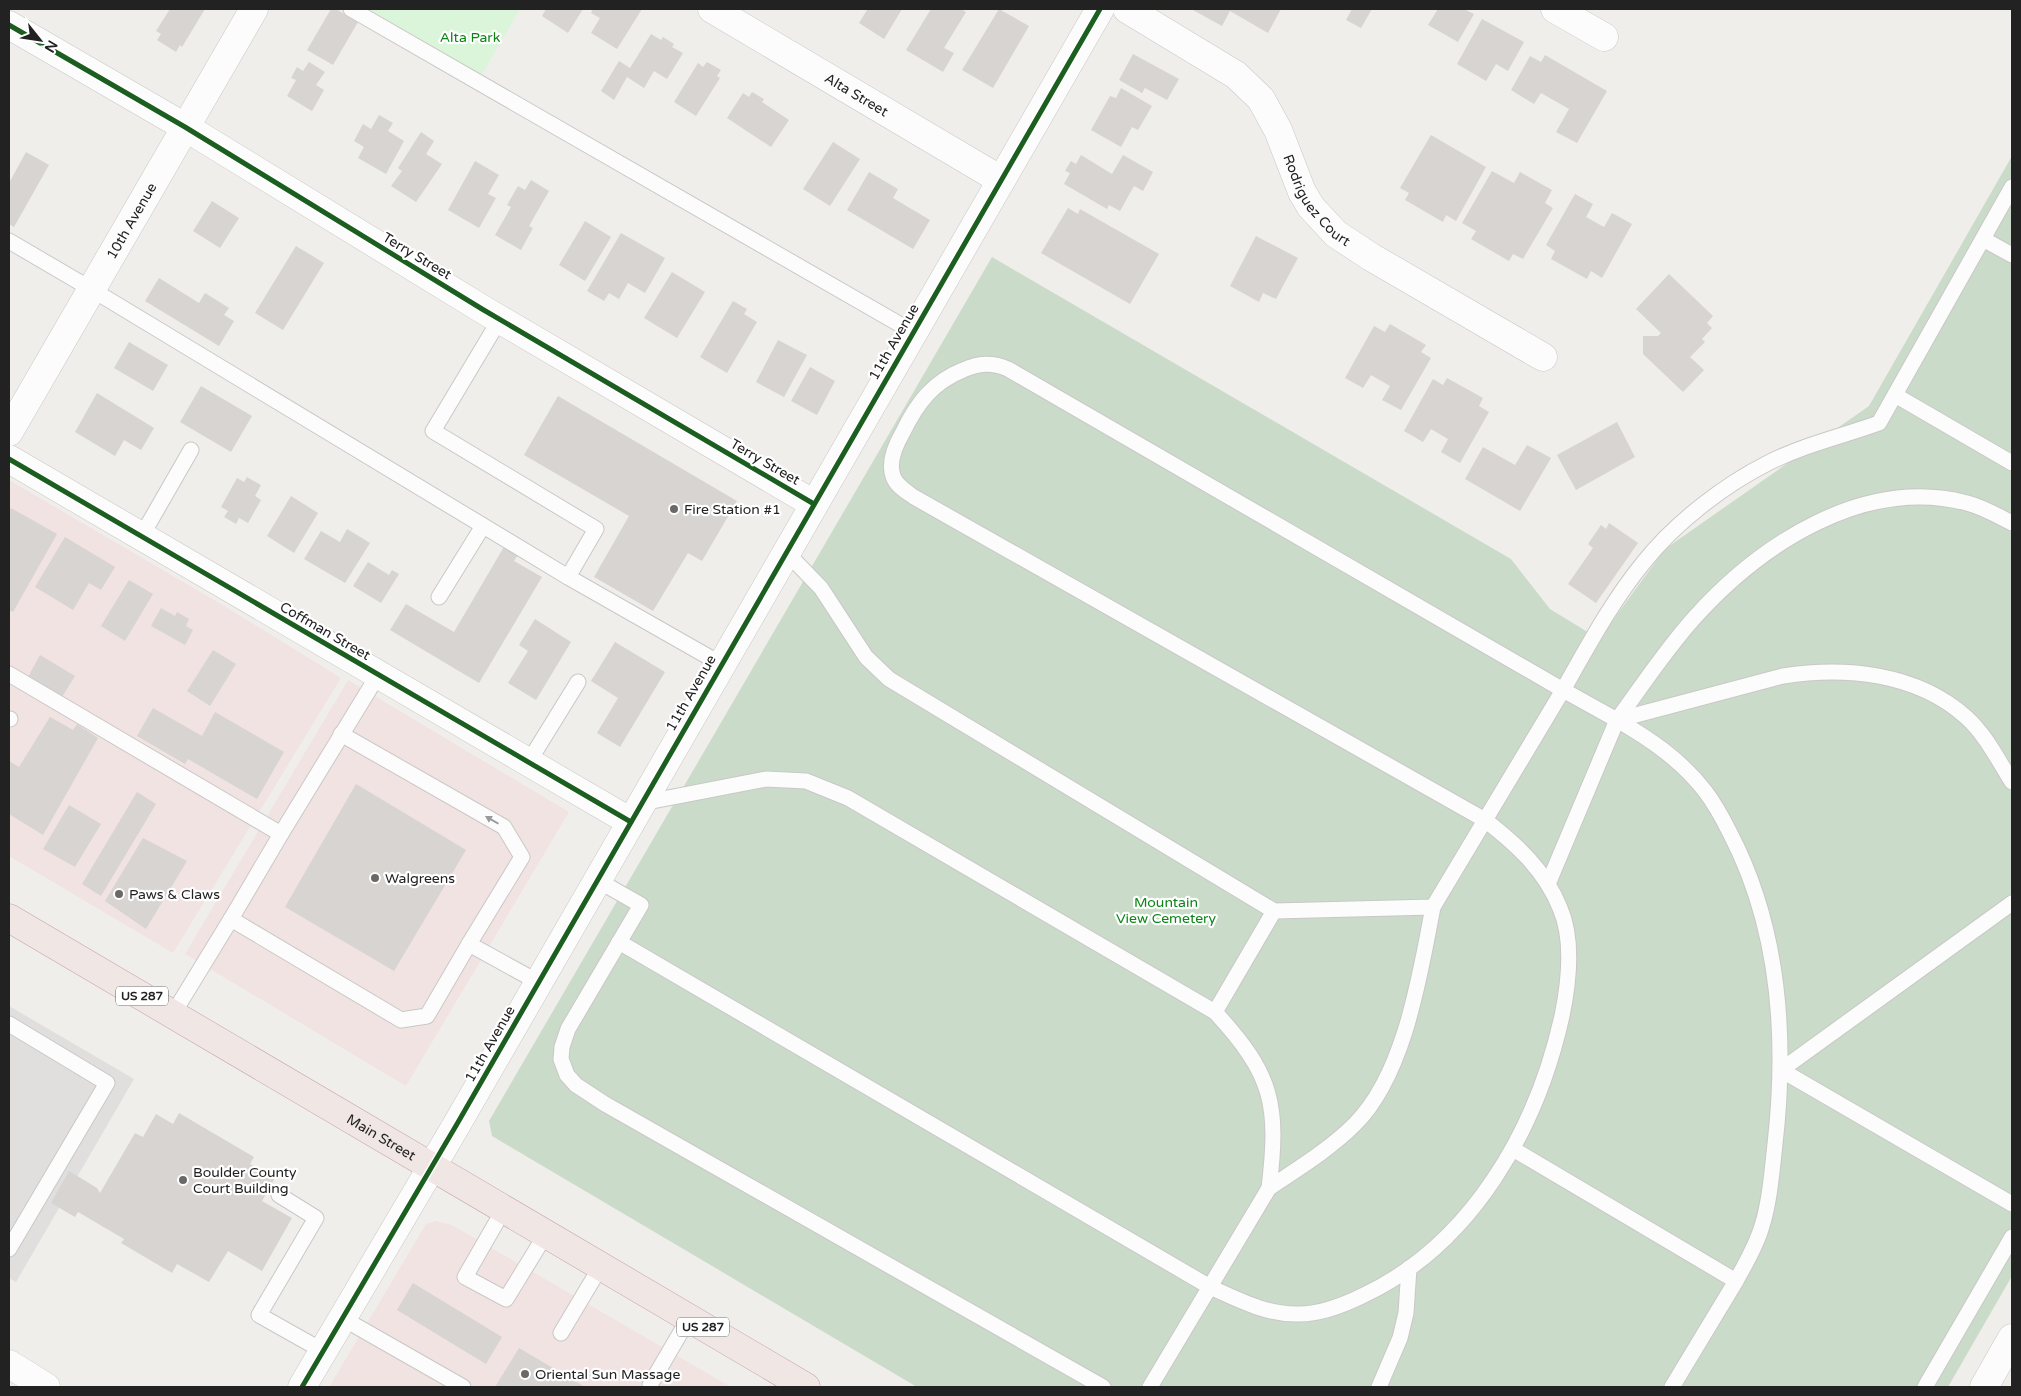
<svg xmlns="http://www.w3.org/2000/svg" width="2021" height="1396" font-family="'Varela Round',sans-serif">
<rect width="100%" height="100%" fill="#f0eeeb"/>
<!-- commercial -->
<g fill="#f1e3e1">
<path d="M 9,480 L 221,604 L 341,678 L 173,953 L 9,856 Z"/>
<path d="M 348,680 L 569,812 L 406,1086 L 185,954 Z"/>
<path d="M 436,1221 L 452,1225 L 731,1387 L 329,1387 L 426,1224 Z"/>
</g>
<!-- cemetery -->
<path fill="#cadbca" d="M 2012,156 L 2012,1276 L 1948,1387 L 917,1387 L 492,1136 L 489,1121 L 992,257 L 1511,559 L 1550,609 L 1599,639 L 1665,549 L 1869,406 Z"/>
<!-- park -->
<path fill="#daf5da" d="M 364,9 L 520,9 L 481,76 Z"/>
<!-- parking -->
<path fill="#e0dfde" d="M 9,1006 L 134,1079 L 16,1282 L 9,1278 Z"/>
<!-- building -->
<g fill="#d7d4d2">
<path d="M 170,9 L 205,9 L 182,47 L 180,45 L 176,52 L 157,40 L 161,34 L 156,31 Z"/>
<path d="M 331,9 L 336,9 L 358,22 L 333,65 L 307,50 Z"/>
<path d="M 546,9 L 583,9 L 568,33 L 542,16 Z"/>
<path d="M 593,9 L 642,9 L 617,49 L 591,33 L 600,18 L 591,13 Z"/>
<path d="M 864,9 L 902,9 L 884,39 L 859,23 L 867,10 Z"/>
<path d="M 931,9 L 961,9 L 966,12 L 944,48 L 954,53 L 943,72 L 906,50 Z"/>
<path d="M 999,9 L 1029,26 L 993,88 L 962,70 Z"/>
<path d="M 1191,9 L 1281,9 L 1268,33 L 1230,11 L 1222,26 Z"/>
<path d="M 1352,9 L 1372,9 L 1361,28 L 1346,20 Z"/>
<path d="M 1438,9 L 1464,9 L 1474,14 L 1458,42 L 1428,25 Z"/>
<path d="M 1482,19 L 1524,42 L 1508,71 L 1496,64 L 1486,81 L 1457,64 Z"/>
<path d="M 651,34 L 661,40 L 663,37 L 674,44 L 672,47 L 683,53 L 667,79 L 654,71 L 644,88 L 627,77 L 614,100 L 601,91 L 619,61 L 630,68 Z"/>
<path d="M 1133,54 L 1179,79 L 1167,100 L 1145,88 L 1142,93 L 1119,80 Z"/>
<path d="M 1545,55 L 1607,91 L 1577,143 L 1556,132 L 1569,109 L 1541,93 L 1534,104 L 1511,90 L 1530,56 L 1541,62 Z"/>
<path d="M 309,62 L 325,72 L 316,85 L 324,90 L 312,111 L 287,96 L 296,80 L 291,78 L 297,67 L 303,71 Z"/>
<path d="M 707,62 L 721,70 L 717,76 L 720,78 L 696,116 L 674,102 L 698,63 L 703,67 Z"/>
<path d="M 1121,88 L 1152,106 L 1138,130 L 1132,127 L 1121,147 L 1091,130 L 1110,96 L 1116,98 Z"/>
<path d="M 752,92 L 764,99 L 762,102 L 789,120 L 771,147 L 727,118 L 743,93 L 749,97 Z"/>
<path d="M 379,115 L 393,123 L 388,131 L 404,141 L 386,174 L 358,158 L 364,147 L 354,141 L 363,124 L 371,129 Z"/>
<path d="M 421,132 L 434,141 L 426,154 L 442,164 L 416,202 L 391,186 L 402,171 L 398,168 Z"/>
<path d="M 1431,135 L 1486,167 L 1456,221 L 1446,215 L 1443,222 L 1405,200 L 1409,193 L 1400,188 Z"/>
<path d="M 833,142 L 860,159 L 830,206 L 803,189 Z"/>
<path d="M 26,152 L 49,165 L 14,227 L 9,224 L 9,183 Z"/>
<path d="M 1081,155 L 1112,174 L 1123,155 L 1153,172 L 1143,191 L 1134,186 L 1120,211 L 1109,205 L 1107,209 L 1064,184 L 1070,173 L 1065,171 L 1071,161 L 1076,164 Z"/>
<path d="M 475,161 L 499,175 L 488,194 L 496,198 L 479,228 L 448,210 Z"/>
<path d="M 1492,171 L 1514,183 L 1520,172 L 1552,190 L 1545,203 L 1553,208 L 1523,259 L 1513,254 L 1509,261 L 1471,239 L 1476,231 L 1462,223 Z"/>
<path d="M 869,172 L 898,189 L 893,198 L 930,220 L 913,249 L 847,210 Z"/>
<path d="M 531,180 L 549,191 L 529,226 L 533,228 L 521,250 L 495,235 L 511,207 L 507,205 L 518,186 L 525,190 Z"/>
<path d="M 1575,194 L 1593,204 L 1586,217 L 1604,227 L 1612,213 L 1632,224 L 1602,278 L 1591,271 L 1587,279 L 1551,259 L 1555,251 L 1546,245 Z"/>
<path d="M 212,201 L 239,218 L 220,248 L 193,231 Z"/>
<path d="M 1068,208 L 1078,214 L 1080,209 L 1159,254 L 1130,304 L 1041,253 Z"/>
<path d="M 585,221 L 611,237 L 585,281 L 559,265 Z"/>
<path d="M 621,233 L 665,258 L 645,293 L 628,283 L 619,299 L 609,293 L 604,301 L 587,291 Z"/>
<path d="M 1256,236 L 1298,258 L 1276,299 L 1263,293 L 1259,302 L 1230,286 Z"/>
<path d="M 296,246 L 324,263 L 283,330 L 255,313 Z"/>
<path d="M 672,272 L 705,292 L 677,338 L 644,318 Z"/>
<path d="M 1669,274 L 1713,316 L 1707,323 L 1712,328 L 1702,339 L 1705,342 L 1690,357 L 1704,370 L 1683,392 L 1643,354 L 1643,336 L 1658,336 L 1661,333 L 1636,309 Z"/>
<path d="M 159,278 L 199,303 L 205,293 L 229,308 L 224,315 L 234,321 L 219,346 L 145,301 Z"/>
<path d="M 733,301 L 747,309 L 744,314 L 757,322 L 727,373 L 700,357 Z"/>
<path d="M 1390,324 L 1426,345 L 1421,352 L 1431,358 L 1401,410 L 1382,400 L 1390,386 L 1371,375 L 1363,388 L 1345,378 L 1374,326 L 1385,332 Z"/>
<path d="M 778,340 L 807,355 L 784,397 L 756,382 Z"/>
<path d="M 129,342 L 168,365 L 153,391 L 114,368 Z"/>
<path d="M 810,367 L 835,381 L 817,415 L 791,401 Z"/>
<path d="M 1447,378 L 1483,398 L 1479,406 L 1489,412 L 1460,463 L 1441,452 L 1448,439 L 1431,429 L 1423,442 L 1404,431 L 1433,379 L 1443,385 Z"/>
<path d="M 201,386 L 252,416 L 231,452 L 180,422 Z"/>
<path d="M 97,393 L 154,428 L 141,450 L 124,440 L 115,456 L 75,432 Z"/>
<path d="M 558,396 L 737,501 L 702,561 L 688,553 L 653,611 L 594,577 L 629,516 L 524,455 Z"/>
<path d="M 1617,422 L 1635,457 L 1576,490 L 1557,455 Z"/>
<path d="M 1527,445 L 1551,458 L 1520,511 L 1465,479 L 1483,447 L 1515,465 Z"/>
<path d="M 247,477 L 261,485 L 255,496 L 261,500 L 248,523 L 239,518 L 236,524 L 224,517 L 228,511 L 221,507 L 237,478 L 244,482 Z"/>
<path d="M 291,496 L 318,513 L 294,553 L 267,536 Z"/>
<path d="M 11,508 L 57,534 L 13,612 L 9,610 L 9,511 Z"/>
<path d="M 1609,523 L 1638,543 L 1596,603 L 1568,584 L 1593,548 L 1588,544 L 1601,525 L 1606,529 Z"/>
<path d="M 347,529 L 370,543 L 345,583 L 304,559 L 321,531 L 340,542 Z"/>
<path d="M 65,537 L 115,567 L 101,590 L 89,583 L 73,610 L 35,587 Z"/>
<path d="M 505,545 L 519,553 L 514,561 L 542,577 L 479,683 L 390,630 L 406,604 L 454,632 Z"/>
<path d="M 368,562 L 389,575 L 392,570 L 399,574 L 381,603 L 353,586 Z"/>
<path d="M 129,580 L 153,594 L 125,641 L 101,626 Z"/>
<path d="M 161,608 L 175,616 L 177,612 L 189,619 L 186,626 L 193,630 L 185,645 L 151,626 Z"/>
<path d="M 535,619 L 571,642 L 536,700 L 508,683 L 528,651 L 519,645 Z"/>
<path d="M 615,642 L 665,672 L 620,747 L 597,733 L 618,698 L 591,681 Z"/>
<path d="M 213,650 L 236,664 L 210,706 L 187,691 Z"/>
<path d="M 40,655 L 75,676 L 62,697 L 28,677 Z"/>
<path d="M 153,708 L 202,736 L 215,712 L 284,752 L 257,799 L 188,759 L 185,764 L 137,736 Z"/>
<path d="M 50,717 L 73,730 L 77,724 L 98,738 L 43,835 L 9,814 L 9,761 L 19,767 Z"/>
<path d="M 356,784 L 466,850 L 394,971 L 285,907 Z"/>
<path d="M 137,792 L 156,804 L 101,896 L 82,884 Z"/>
<path d="M 69,805 L 101,824 L 75,867 L 43,849 Z"/>
<path d="M 143,838 L 187,861 L 146,929 L 105,901 Z"/>
<path d="M 179,1113 L 254,1157 L 250,1164 L 275,1178 L 262,1201 L 292,1218 L 262,1271 L 228,1251 L 209,1282 L 177,1264 L 172,1273 L 121,1243 L 124,1239 L 78,1212 L 75,1217 L 51,1203 L 69,1171 L 97,1188 L 100,1193 L 135,1133 L 143,1137 L 156,1114 L 173,1124 Z"/>
<path d="M 413,1283 L 502,1337 L 486,1364 L 397,1310 Z"/>
<path d="M 519,1348 L 585,1387 L 495,1387 Z"/>
</g>
<g fill="none" stroke-linecap="round" stroke-linejoin="round">
<!-- service casing -->
<g stroke="#c9c8c7" stroke-width="17">
<g id="service">
<path d="M 351,9 L 913,332"/>
<path d="M 1983,239 L 2012,255"/>
<path d="M 9,241 L 91,289 L 568,577 L 721,664"/>
<path d="M 500,319 L 433,431 L 596,529 L 568,577"/>
<path d="M 1895,395 L 2012,463"/>
<path d="M 141,537 L 191,450"/>
<path d="M 439,597 L 483,526"/>
<path d="M 9,674 L 281,834"/>
<path d="M 9,719 L 10,719"/>
<path d="M 1617,720 C 1650,739 1681,760 1705,791 C 1715,804 1723,819 1730,833 C 1780,929 1787,1038 1775,1144 C 1772,1171 1770,1200 1762,1226 C 1756,1246 1746,1263 1736,1281"/>
<path d="M 1617,720 C 1642,686 1666,649 1695,617 C 1761,544 1864,476 1967,503 C 1983,507 1998,516 2012,523"/>
<path d="M 1617,720 L 1783,676 C 1845,666 1917,673 1966,717 C 1986,735 1998,760 2012,782"/>
<path d="M 341,734 L 504,827 L 522,857 L 469,944 L 538,982"/>
<path d="M 528,763 L 578,682"/>
<path d="M 642,803 L 766,779 L 806,781 L 848,798 L 1215,1012 L 1274,911"/>
<path d="M 597,880 L 641,905 L 568,1029 L 562,1047 L 561,1059 L 567,1075 L 576,1085 L 605,1104 L 1103,1387"/>
<path d="M 1548,884 L 1617,720 L 1563,690 C 1588,646 1612,601 1644,562 C 1675,523 1724,485 1768,463 C 1803,445 1843,436 1879,423 L 2012,187"/>
<path d="M 2012,903 L 1781,1070 L 2012,1204"/>
<path d="M 231,919 L 281,834 L 378,675"/>
<path d="M 619,942 L 1210,1287 C 1239,1300 1267,1315 1299,1314 C 1322,1314 1344,1305 1364,1295 C 1472,1244 1537,1129 1562,1016 C 1569,982 1574,940 1560,908 C 1545,870 1516,844 1485,820 L 914,497 C 907,492 896,486 893,476 C 888,462 896,444 903,432 C 917,403 933,382 963,370 C 979,363 992,362 1008,369 L 1563,690 L 1433,907 L 1274,911 L 889,679 L 866,657 L 821,588 L 786,552"/>
<path d="M 173,1014 L 231,919 L 401,1020 L 427,1016 L 469,944"/>
<path d="M 9,1024 L 107,1083 L 9,1249"/>
<path d="M 1513,1149 L 1736,1281 L 1672,1387"/>
<path d="M 1269,1188 C 1299,1168 1330,1149 1355,1124 C 1405,1074 1420,974 1433,907"/>
<path d="M 279,1195 L 316,1218 L 259,1315 L 323,1351"/>
<path d="M 504,1209 L 465,1277 L 506,1299 L 546,1234"/>
<path d="M 342,1318 L 463,1387"/>
<path d="M 561,1333 L 601,1266"/>
<path d="M 650,1385 L 689,1318"/>
<path d="M 1150,1387 L 1269,1188 C 1279,1104 1273,1075 1215,1012"/>
<path d="M 1379,1387 L 1400,1338 L 1406,1313 L 1409,1268"/>
<path d="M 1925,1387 L 2012,1237"/>
</g>
</g>
<!-- minor casing -->
<g stroke="#c9c8c7" stroke-width="29">
<g id="minor">
<path id="s1" d="M 712,9 L 1001,180"/>
<path id="s2" d="M 1127,9 L 1236,75 L 1261,99 L 1278,130 L 1302,192 L 1311,207 L 1336,234 L 1371,257 L 1543,357"/>
<path d="M 1555,9 L 1604,37"/>
<path d="M 9,25 L 185,127 L 482,309 L 814,504"/>
<path id="s3" d="M 9,432 L 254,9"/>
<path d="M 9,459 L 631,822"/>
<path d="M 9,1364 L 46,1387"/>
</g>
</g>
<!-- tertiary casing -->
<g stroke="#c9c8c7" stroke-width="29">
<g id="tertiary">
<path d="M 302,1387 L 457,1124 L 1100,9"/>
<path d="M 1984,1387 L 2012,1338"/>
</g>
</g>
<!-- trunk casing -->
<g stroke="#c5a2ac" stroke-width="29">
<g id="trunk">
<path id="s4" d="M 9,918 L 806,1387"/>
</g>
</g>
<!-- service -->
<use href="#service" stroke="#fdfcfc" stroke-width="15"/>
<!-- minor -->
<use href="#minor" stroke="#fdfcfc" stroke-width="28"/>
<!-- tertiary -->
<use href="#tertiary" stroke="#fdfcfc" stroke-width="28"/>
<!-- trunk -->
<use href="#trunk" stroke="#f0e6e4" stroke-width="28"/>
<!-- cycleway casing -->
<g stroke="#fff" stroke-width="8">
<g id="cycleway">
<path d="M 9,25 L 185,127 L 482,309 L 814,504"/>
<path d="M 9,459 L 631,822"/>
<path d="M 302,1387 L 457,1124 L 1100,9"/>
</g>
</g>
<!-- cycleway -->
<use href="#cycleway" stroke="#1b5e20" stroke-width="5"/>
</g>
<!-- one-way arrows -->
<defs><path id="oneway-solid" d="M-6-.8H1V-3.2L6.5 0L1 3.2V.8H-6Z" transform="scale(1.25)"/></defs>
<use fill="#9a9a9a" href="#oneway-solid" transform="translate(492 820) rotate(-150)"/>
<!-- markers -->
<g fill="#6a6968" stroke="#fff" stroke-width="2">
<circle cx="674" cy="509" r="5"/>
<circle cx="375" cy="878" r="5"/>
<circle cx="119" cy="894" r="5"/>
<circle cx="183" cy="1180" r="5"/>
<circle cx="525" cy="1374" r="5"/>
</g>
<g text-anchor="middle" dominant-baseline="central" stroke-width="4.5" stroke-linejoin="round" paint-order="stroke">
<!-- shield labels -->
<g fill="#fff" stroke="#646464" stroke-width="1">
<rect x="116" y="986.5" width="52" height="19" rx="4"/>
<rect x="677" y="1317.5" width="52" height="19" rx="4"/>
</g>
<g font-size="12" font-weight="bold" fill="#222">
<text x="142" y="996">US 287</text>
<text x="703" y="1327">US 287</text>
</g>
<!-- park labels -->
<g font-size="14" fill="#0c8416" stroke="#fff">
<text x="470" y="37">Alta Park</text>
<text x="1166" y="902">Mountain<tspan x="1166" dy="16">View Cemetery</tspan></text>
</g>
<!-- street labels -->
<g font-size="14" fill="#222" stroke="#fff">
<text stroke="none"><textPath href="#s1" startOffset="168">Alta Street</textPath></text>
<text stroke="none"><textPath href="#s2" startOffset="279">Rodriguez Court</textPath></text>
<text stroke="none"><textPath href="#s3" startOffset="244">10th Avenue</textPath></text>
<text transform="translate(417 256) rotate(31)">Terry Street</text>
<text transform="translate(894 342) rotate(-60)">11th Avenue</text>
<text transform="translate(765 462) rotate(30)">Terry Street</text>
<text transform="translate(325 631) rotate(30)">Coffman Street</text>
<text transform="translate(691 693) rotate(-60)">11th Avenue</text>
<text transform="translate(490 1044) rotate(-60)">11th Avenue</text>
<text stroke="none"><textPath href="#s4" startOffset="432">Main Street</textPath></text>
</g>
<!-- poi labels -->
<g font-size="14" fill="#222" stroke="#fff" text-anchor="start">
<text x="684" y="509">Fire Station #1</text>
<text x="385" y="878">Walgreens</text>
<text x="129" y="894">Paws &amp; Claws</text>
<text x="193" y="1172">Boulder County<tspan x="193" dy="16">Court Building</tspan></text>
<text x="535" y="1374">Oriental Sun Massage</text>
</g>
</g>
<!-- border -->
<rect width="2021" height="1396" fill="none" stroke="#222222" stroke-width="20"/>
<!-- north arrow -->
<g transform="translate(40 40) rotate(120)" stroke="#ffffff" stroke-width="4" paint-order="stroke">
<path d="M0-4L9 19L0 12L-9 19Z" fill="#222222"/>
<text y="-8" font-size="14" font-weight="bold" text-anchor="middle" fill="#222222">N</text>
</g>
</svg>
